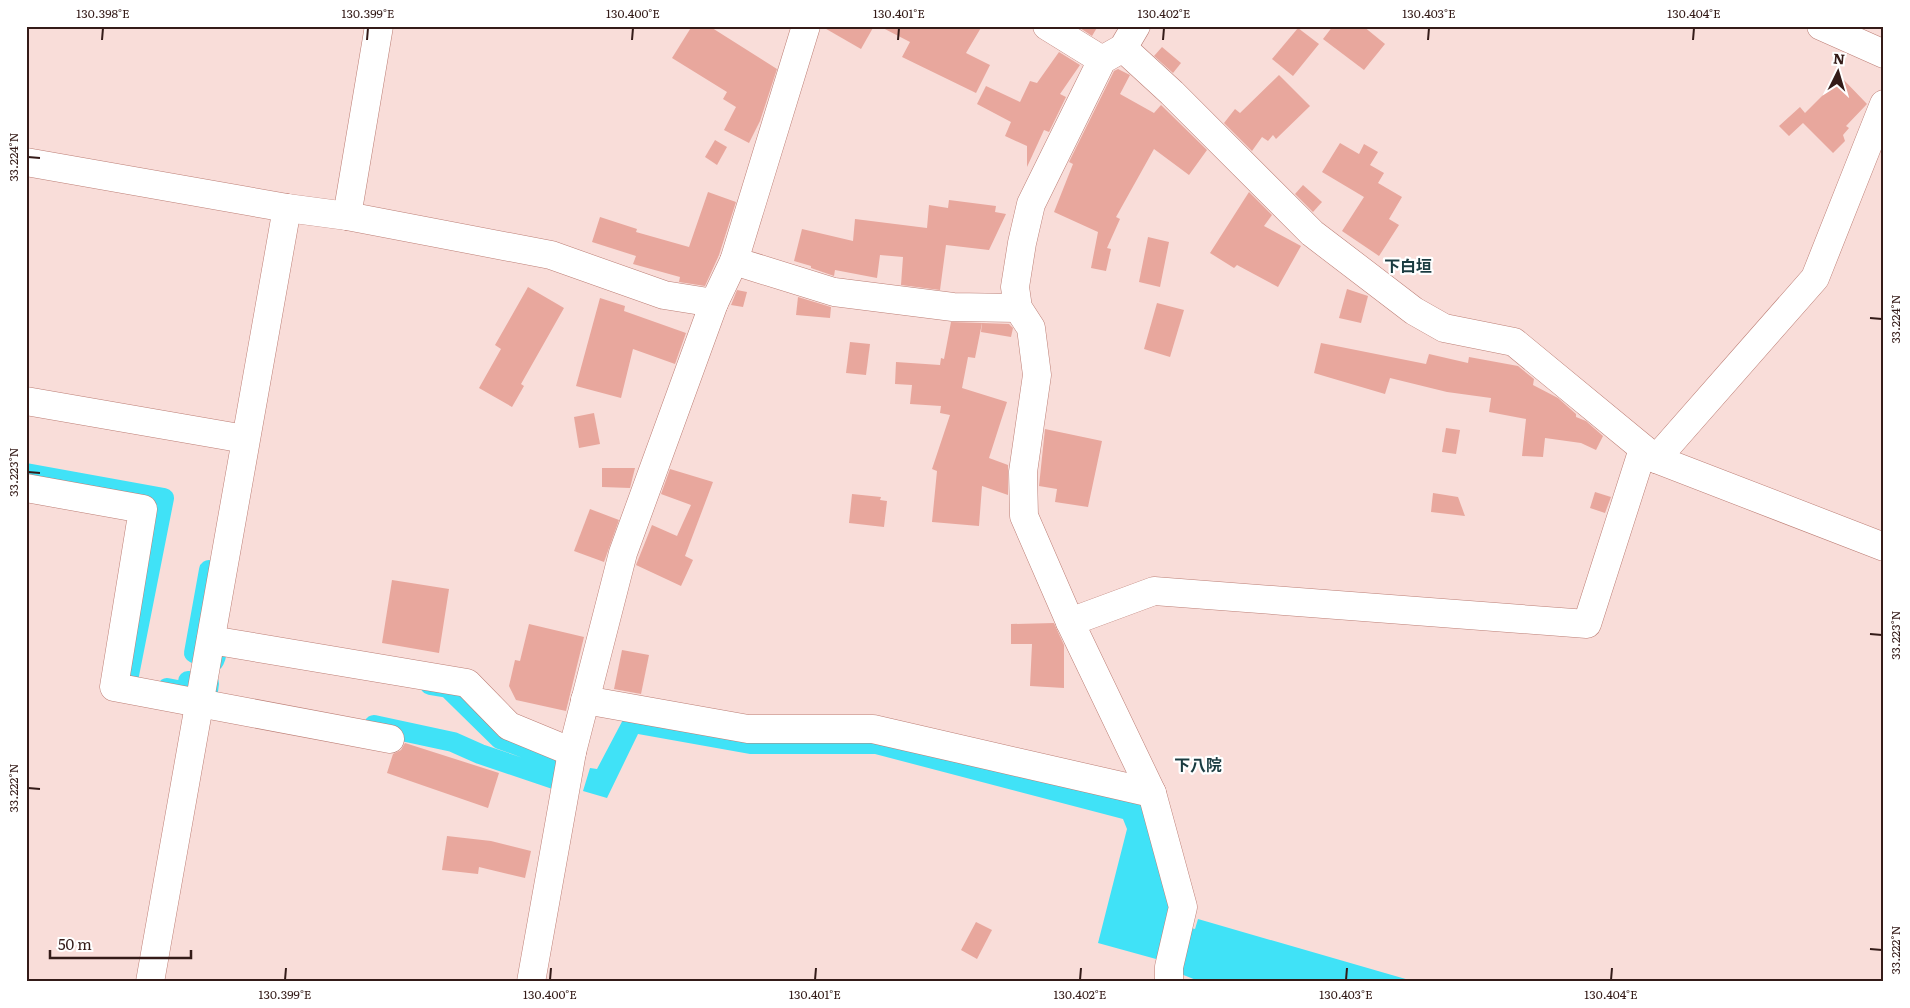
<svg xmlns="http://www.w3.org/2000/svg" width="1910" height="1008" font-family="Literata,'Noto Sans JP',serif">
<rect width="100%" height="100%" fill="#f9ddd9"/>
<!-- water -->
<path fill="#40e2f7" d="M 626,714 L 876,737 L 1146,802 L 1187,927 L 1195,929 L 1198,919 L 1416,982 L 1201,982 L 1181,974 L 1159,956 L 1156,959 L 1098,943 L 1127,829 L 1123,819 L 875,754 L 750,754 L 638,734 L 607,798 L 583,791 L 590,768 L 597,769 Z"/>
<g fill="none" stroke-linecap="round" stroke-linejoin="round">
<!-- canal -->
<g stroke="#40e2f7" stroke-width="20">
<path d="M 26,473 L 164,498 L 129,675"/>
<path d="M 209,570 L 194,653 L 214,661 L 216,656"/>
<path d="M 167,688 L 188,692 L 188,681 L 209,683 L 208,691"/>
<path d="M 374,725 L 453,742 L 480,754 L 560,781 L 565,763 L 500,739 L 448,688 L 430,685"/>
</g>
</g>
<!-- building -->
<g fill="#e8a79d">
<path d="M 692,26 L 709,26 L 777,69 L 760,121 L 749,143 L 724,130 L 736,107 L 723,99 L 727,92 L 672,58 Z"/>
<path d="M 821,26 L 874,26 L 861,49 Z"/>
<path d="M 879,26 L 982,26 L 966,53 L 990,65 L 976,93 L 902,57 L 910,42 Z"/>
<path d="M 1077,26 L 1098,26 L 1092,36 Z"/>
<path d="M 1333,26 L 1363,26 L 1385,44 L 1364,70 L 1323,39 Z"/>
<path d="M 1298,28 L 1319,44 L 1293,76 L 1272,59 Z"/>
<path d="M 1162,47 L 1181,63 L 1173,73 L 1154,56 Z"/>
<path d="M 1059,52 L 1080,65 L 1060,94 L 1066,97 L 1049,132 L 1044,130 L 1027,167 L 1027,146 L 1005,136 L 1011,122 L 977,104 L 986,86 L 1020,102 L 1030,81 L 1037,83 Z"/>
<path d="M 1118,69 L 1130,75 L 1120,94 L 1154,113 L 1161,105 L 1207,150 L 1189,175 L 1154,149 L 1116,217 L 1120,219 L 1107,248 L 1111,249 L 1106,271 L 1091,268 L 1098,232 L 1054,212 L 1073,164 L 1069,162 L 1114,71 Z"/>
<path d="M 1279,75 L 1310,106 L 1276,139 L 1273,135 L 1268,141 L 1262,137 L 1252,151 L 1224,123 L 1235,109 L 1240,113 Z"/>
<path d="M 1841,77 L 1867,104 L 1846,126 L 1849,128 L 1843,135 L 1845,141 L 1833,153 L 1803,123 L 1789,136 L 1779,126 L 1800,107 L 1805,113 Z"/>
<path d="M 715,140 L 727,147 L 717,165 L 705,157 Z"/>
<path d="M 1340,143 L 1359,154 L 1364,144 L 1378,152 L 1370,165 L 1384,173 L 1378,183 L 1402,197 L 1389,219 L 1399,225 L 1379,256 L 1342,231 L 1364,197 L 1322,172 Z"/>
<path d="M 1303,185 L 1322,202 L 1313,212 L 1295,194 Z"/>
<path d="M 708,192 L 736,202 L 719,255 L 705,286 L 679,282 L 680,277 L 633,264 L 636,256 L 592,242 L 600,217 L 637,229 L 636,232 L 689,247 Z"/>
<path d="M 1249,192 L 1272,215 L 1264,226 L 1301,246 L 1278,287 L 1237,265 L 1234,268 L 1210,253 Z"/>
<path d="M 949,200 L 996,206 L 995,212 L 1006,214 L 989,250 L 946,245 L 940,290 L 901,285 L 903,257 L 880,255 L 877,278 L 835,270 L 834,276 L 811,268 L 811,266 L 794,261 L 802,229 L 853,241 L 855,219 L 927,228 L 929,205 L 948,208 Z"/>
<path d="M 1148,237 L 1169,242 L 1160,287 L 1139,282 Z"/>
<path d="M 528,287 L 564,308 L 521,384 L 524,386 L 512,407 L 479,388 L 501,349 L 495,345 Z"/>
<path d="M 1347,289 L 1368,296 L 1361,323 L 1339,318 Z"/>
<path d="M 737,290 L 747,292 L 743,307 L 731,305 Z"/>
<path d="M 798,297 L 831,307 L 830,318 L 796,315 Z"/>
<path d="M 600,298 L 625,306 L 624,311 L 686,333 L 675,364 L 633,349 L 621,398 L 576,386 Z"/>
<path d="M 1157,303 L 1184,310 L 1170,357 L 1144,349 Z"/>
<path d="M 951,322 L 982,323 L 975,358 L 968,357 L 962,388 L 1007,402 L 989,458 L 1008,465 L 1008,495 L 982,486 L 979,526 L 932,522 L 937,471 L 932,469 L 950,415 L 940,413 L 941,406 L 910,404 L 912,385 L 895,384 L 896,362 L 940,365 L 941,358 L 944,359 Z"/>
<path d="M 982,323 L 1009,324 L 1013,328 L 1011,337 L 981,332 Z"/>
<path d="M 850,342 L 870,344 L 866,375 L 846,373 Z"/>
<path d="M 1321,343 L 1426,364 L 1429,354 L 1468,363 L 1469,357 L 1518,366 L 1534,379 L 1533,385 L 1558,398 L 1576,414 L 1576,417 L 1586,421 L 1603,436 L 1596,450 L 1581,443 L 1545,438 L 1543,457 L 1522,456 L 1526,419 L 1489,412 L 1491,398 L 1447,392 L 1390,378 L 1385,394 L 1314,373 Z"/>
<path d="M 594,413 L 600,444 L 579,448 L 574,417 Z"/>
<path d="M 1446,428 L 1460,430 L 1456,454 L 1442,452 Z"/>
<path d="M 1045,429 L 1102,441 L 1088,507 L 1055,502 L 1057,489 L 1039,486 Z"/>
<path d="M 602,468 L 635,468 L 630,488 L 602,487 Z"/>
<path d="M 670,469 L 713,482 L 685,556 L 693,560 L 681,586 L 636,565 L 652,525 L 677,536 L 691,505 L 661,494 Z"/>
<path d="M 1595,492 L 1611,497 L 1605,513 L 1590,508 Z"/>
<path d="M 1433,493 L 1458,497 L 1465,516 L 1431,512 Z"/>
<path d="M 852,494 L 881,497 L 880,500 L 887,501 L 884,527 L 849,523 Z"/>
<path d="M 590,509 L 619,520 L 604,562 L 574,551 Z"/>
<path d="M 392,580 L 449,589 L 439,653 L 382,643 Z"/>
<path d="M 1054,623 L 1064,645 L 1064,688 L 1030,686 L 1032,644 L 1011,644 L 1011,624 Z"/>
<path d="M 529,624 L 584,637 L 566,711 L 516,700 L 509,686 L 515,660 L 520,661 Z"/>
<path d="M 622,650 L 649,655 L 641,694 L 614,689 Z"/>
<path d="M 405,743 L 499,773 L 488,808 L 387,773 L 393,754 L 401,750 Z"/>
<path d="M 447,836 L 491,841 L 531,851 L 525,878 L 479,867 L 478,874 L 442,870 Z"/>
<path d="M 976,922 L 992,930 L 977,959 L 961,950 Z"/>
</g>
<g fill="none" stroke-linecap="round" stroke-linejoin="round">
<!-- minor casing -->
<g stroke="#bc7e75" stroke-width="29">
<g id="minor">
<path d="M 1047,26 L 1102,60"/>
<path d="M 1136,26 L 1123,48 L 1102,60 L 1031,204 L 1022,243 L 1015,287 L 1018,308 L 1031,328 L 1037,375 L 1023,472 L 1024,516 L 1070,622 L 1152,793 L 1183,907 L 1169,967 L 1169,982"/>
<path d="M 1821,26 L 1884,54"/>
<path d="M 1123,48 L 1172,93 L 1312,233 L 1414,311 L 1444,328 L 1514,342 L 1656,459 L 1884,547"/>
<path d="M 26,162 L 287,208 L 347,216 L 551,255 L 664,295 L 714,303"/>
<path d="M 347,216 L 379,26"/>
<path d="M 734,261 L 834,292 L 953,307 L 1018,308"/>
<path d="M 26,401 L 245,439"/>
<path d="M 1656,459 L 1815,278 L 1884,104"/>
<path d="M 26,488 L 143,509 L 114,687 L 390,739"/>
<path d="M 1070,622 L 1154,591 L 1587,624 L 1643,449"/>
<path d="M 211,640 L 467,683 L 509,726 L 572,752"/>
<path d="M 585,700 L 748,729 L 873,729 L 1152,793"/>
<path d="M 150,982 L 287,208"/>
<path d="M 531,982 L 572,752 L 623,553 L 714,303 L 734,261 L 806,26"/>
</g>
</g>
<!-- minor -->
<use href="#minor" stroke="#fff" stroke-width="28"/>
</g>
<!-- ticks -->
<path fill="none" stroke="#341b18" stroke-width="2" d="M 102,40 L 103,28M 367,40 L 368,28M 632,40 L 633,28M 898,40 L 899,28M 1163,40 L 1164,28M 1428,40 L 1429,28M 1693,40 L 1694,28M 28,157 L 40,158M 1870,318 L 1882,319M 28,472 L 40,473M 1870,634 L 1882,635M 28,788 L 40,789M 1870,949 L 1882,950M 285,980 L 286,968M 550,980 L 551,968M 815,980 L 816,968M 1080,980 L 1081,968M 1346,980 L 1347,968M 1611,980 L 1612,968"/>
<g text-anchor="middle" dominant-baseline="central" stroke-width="4.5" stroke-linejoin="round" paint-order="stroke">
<!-- quarter labels -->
<g font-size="16" font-weight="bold" fill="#1a3b40" stroke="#fff">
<text x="1408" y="265">下白垣</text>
<text x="1198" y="764">下八院</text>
</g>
</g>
<!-- border -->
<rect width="1910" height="1008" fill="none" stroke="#ffffff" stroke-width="55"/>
<!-- north arrow -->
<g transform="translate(1838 72) rotate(5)" stroke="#ffffff" stroke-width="4" paint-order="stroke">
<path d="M0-4L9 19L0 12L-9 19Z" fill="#341b18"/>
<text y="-8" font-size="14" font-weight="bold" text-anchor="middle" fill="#341b18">N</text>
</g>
<!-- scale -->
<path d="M50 950v8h141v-8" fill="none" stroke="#341b18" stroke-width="2.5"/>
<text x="58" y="950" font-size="15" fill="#341b18" stroke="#ffffff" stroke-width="4" paint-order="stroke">50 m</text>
<rect x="28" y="28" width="1854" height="952" fill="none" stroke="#341b18" stroke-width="2"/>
<g font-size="12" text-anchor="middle" fill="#341b18">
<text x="103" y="18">130.398°E</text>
<text x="368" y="18">130.399°E</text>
<text x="633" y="18">130.400°E</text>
<text x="899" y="18">130.401°E</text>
<text x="1164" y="18">130.402°E</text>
<text x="1429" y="18">130.403°E</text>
<text x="1694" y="18">130.404°E</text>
<text transform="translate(14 157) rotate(-90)" y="4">33.224°N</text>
<text transform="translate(1896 319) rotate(-90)" y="4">33.224°N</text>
<text transform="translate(14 472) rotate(-90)" y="4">33.223°N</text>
<text transform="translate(1896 635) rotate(-90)" y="4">33.223°N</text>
<text transform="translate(14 788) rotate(-90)" y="4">33.222°N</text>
<text transform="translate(1896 950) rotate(-90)" y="4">33.222°N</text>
<text x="285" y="999">130.399°E</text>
<text x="550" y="999">130.400°E</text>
<text x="815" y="999">130.401°E</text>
<text x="1080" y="999">130.402°E</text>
<text x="1346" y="999">130.403°E</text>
<text x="1611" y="999">130.404°E</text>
</g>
</svg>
